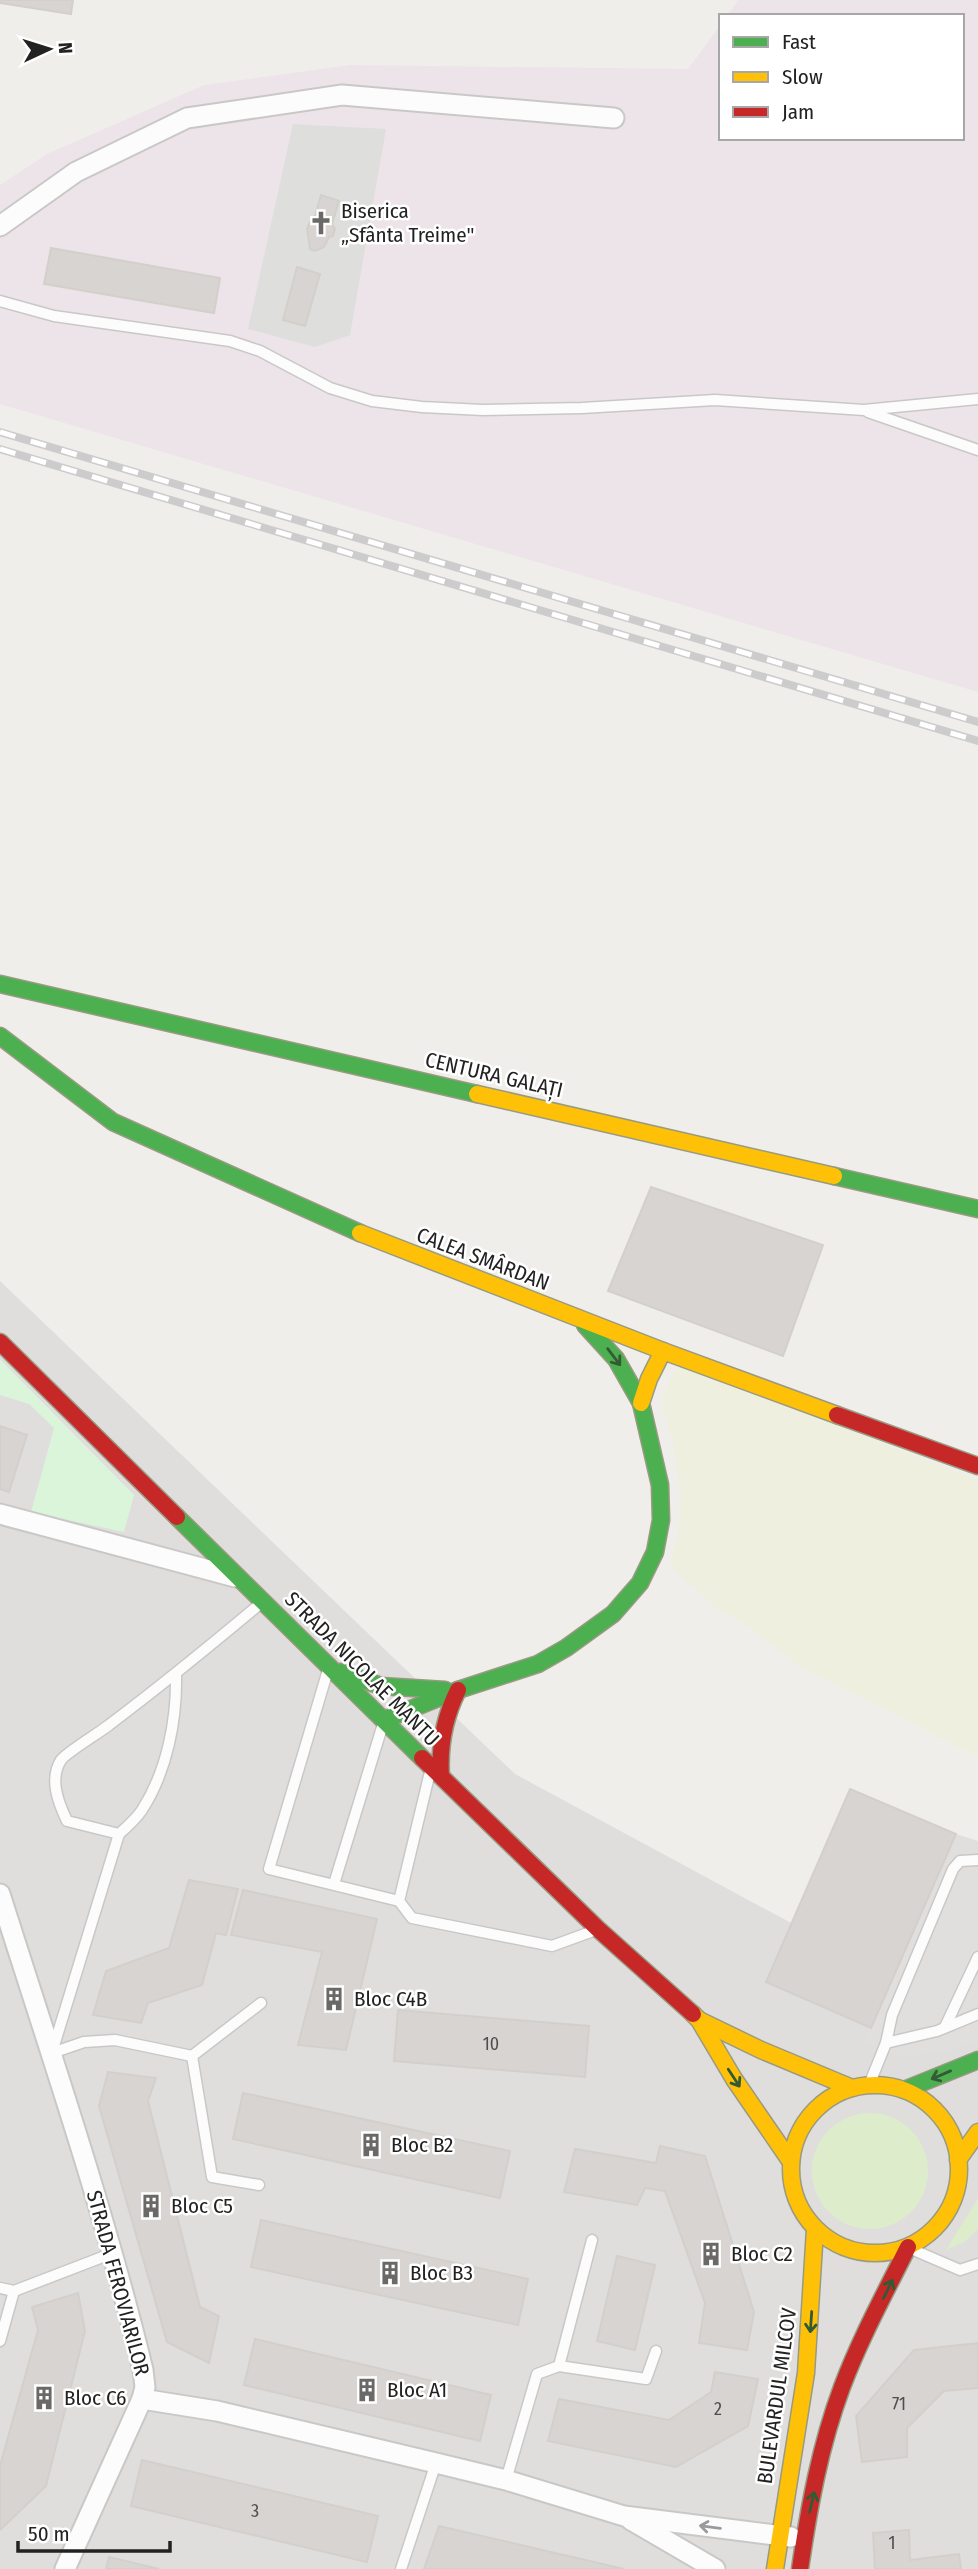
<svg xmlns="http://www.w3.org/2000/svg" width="978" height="2569" font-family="'Fira Sans Condensed',sans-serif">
<rect width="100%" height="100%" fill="#f0eeeb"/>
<!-- residential -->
<path fill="#dfdedc" d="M 0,1281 L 515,1774 L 978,2024 L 978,2569 L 0,2569 Z"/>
<!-- industrial -->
<path fill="#ede4e9" d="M 738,0 L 978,0 L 978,692 L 0,404 L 0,185 L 47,154 L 204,85 L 350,65 L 688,69 L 721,24 L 721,138 L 962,138 L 962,16 L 727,16 Z"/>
<!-- religious -->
<path fill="#dededc" d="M 293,124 L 386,129 L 350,335 L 315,347 L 248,329 Z"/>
<!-- farmland -->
<path fill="#efefdf" d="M 685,1366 L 978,1480 L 978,1757 L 801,1667 L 748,1626 L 717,1608 L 674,1570 L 670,1564 L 678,1534 L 681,1495 L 672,1438 L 663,1410 L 662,1395 L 674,1372 Z"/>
<!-- grass -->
<g fill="#ddeccb">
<circle cx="870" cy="2171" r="58"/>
<path d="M 978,2198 L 978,2229 L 966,2241 L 946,2250 Z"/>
</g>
<!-- park -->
<path fill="#daf5da" d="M 0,1359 L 134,1495 L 124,1532 L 31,1512 L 54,1428 L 29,1404 L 0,1395 Z"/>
<!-- parking -->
<path fill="#e0dfde" d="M 956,1834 L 978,1841 L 978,2042 L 951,2050 L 903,2058 L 863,2042 Z"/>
<!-- building -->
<g fill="#d7d4d2" stroke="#d3d0cc" stroke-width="2">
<path d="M 0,0 L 73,0 L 71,14 L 0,3 Z"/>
<path d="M 321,195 L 339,201 L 332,224 L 335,229 L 333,236 L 329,237 L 324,247 L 315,251 L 310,249 L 307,229 L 310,222 L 314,219 Z"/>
<path d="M 51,248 L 220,278 L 214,313 L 44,284 Z"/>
<path d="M 297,267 L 320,274 L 305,326 L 283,320 Z"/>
<path d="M 651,1187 L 823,1245 L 783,1356 L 608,1291 Z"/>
<path d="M 0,1426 L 27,1435 L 9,1492 L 0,1489 Z"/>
<path d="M 850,1789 L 956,1834 L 871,2028 L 766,1982 Z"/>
<path d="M 189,1880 L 238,1889 L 226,1935 L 216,1933 L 202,1985 L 148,2003 L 141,2023 L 93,2015 L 106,1971 L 169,1948 Z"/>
<path d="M 243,1890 L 377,1919 L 346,2050 L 298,2045 L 322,1952 L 231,1935 Z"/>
<path d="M 398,2010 L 589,2026 L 585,2077 L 394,2061 Z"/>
<path d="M 108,2072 L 156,2078 L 148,2101 L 200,2307 L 219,2316 L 209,2363 L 167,2342 L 99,2106 Z"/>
<path d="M 243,2093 L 510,2151 L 500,2198 L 233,2139 Z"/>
<path d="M 660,2146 L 705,2156 L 754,2312 L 747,2350 L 699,2343 L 705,2303 L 665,2191 L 645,2188 L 637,2205 L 564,2192 L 575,2149 L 656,2163 Z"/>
<path d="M 261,2220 L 528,2279 L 518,2325 L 251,2267 Z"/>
<path d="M 617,2256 L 655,2265 L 635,2350 L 597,2341 Z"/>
<path d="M 78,2293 L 85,2331 L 46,2486 L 0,2530 L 0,2466 L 38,2330 L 32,2307 Z"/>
<path d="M 255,2339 L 491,2395 L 480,2441 L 244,2385 Z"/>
<path d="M 978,2343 L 978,2388 L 944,2391 L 907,2428 L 907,2457 L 862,2462 L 856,2416 L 914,2350 Z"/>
<path d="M 715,2372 L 758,2379 L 748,2426 L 676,2467 L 548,2441 L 559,2399 L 669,2420 L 711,2392 Z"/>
<path d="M 142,2460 L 378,2516 L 367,2562 L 131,2506 Z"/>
<path d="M 439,2526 L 624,2569 L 424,2569 Z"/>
<path d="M 909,2530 L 910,2560 L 959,2554 L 961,2569 L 875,2569 L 873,2533 Z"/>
<path d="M 109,2557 L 159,2569 L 106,2569 Z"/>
</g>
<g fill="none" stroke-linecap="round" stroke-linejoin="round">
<!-- lane casing -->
<g stroke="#c9c8c7" stroke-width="13">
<g id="lane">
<path d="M 0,301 L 54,316 L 230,341 L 260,351 L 330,388 L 372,401 L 422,407 L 483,410 L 582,408 L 715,400 L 864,410 L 978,399"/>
<path d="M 868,412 L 978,450"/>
<path d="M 328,1670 L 269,1869 L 399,1901 L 412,1918 L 552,1946 L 596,1930"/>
<path d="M 119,1834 L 67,1821 C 58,1802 49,1779 61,1760 C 67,1752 99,1733 109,1725 C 161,1686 211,1645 260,1604"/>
<path d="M 334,1884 L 383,1724"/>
<path d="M 399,1901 L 430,1772"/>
<path d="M 945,2027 L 978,1957"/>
<path d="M 886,2043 L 937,2031 L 978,2014"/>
<path d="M 53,2049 L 119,1834 C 127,1827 136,1819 142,1810 C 167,1771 177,1720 176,1674"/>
<path d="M 52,2053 L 84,2042 L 115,2040 L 192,2056 L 261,2003"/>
<path d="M 192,2056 L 212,2177 L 259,2185"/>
<path d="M 869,2085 L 886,2043 L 892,2015 L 953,1869 L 960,1861 L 978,1860"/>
<path d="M 909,2248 L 960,2270 L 978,2264"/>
<path d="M 0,2288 L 14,2291 L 113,2253"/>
<path d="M 0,2341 L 14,2291"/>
<path d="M 559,2366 L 646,2379 L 656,2351"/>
<path d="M 506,2480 L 537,2374 L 559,2366 L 592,2240"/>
<path d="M 401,2569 L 436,2463"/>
</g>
</g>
<!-- street casing -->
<g stroke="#c9c8c7" stroke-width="23">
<g id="street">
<path d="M 0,226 L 76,172 L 187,118 L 342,95 L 614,118"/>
<path d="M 0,1514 L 235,1577"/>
<path d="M 0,1894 C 50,2052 104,2209 143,2370 L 145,2387 L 142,2399 L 217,2411 L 436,2463 L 506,2480 L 624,2516 L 791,2537"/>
<path d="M 631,2520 L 715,2569"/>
<path d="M 65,2569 L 142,2399"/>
</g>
</g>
<!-- fast casing -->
<g stroke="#999a82" stroke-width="19">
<g id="fast">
<path d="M 0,984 L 477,1094"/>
<path d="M 0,1036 L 113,1122 L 360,1233"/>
<path d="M 834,1176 L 978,1209"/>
<path d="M 177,1517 L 422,1758"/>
<path d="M 341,1672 L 381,1686 L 445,1690"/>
<path d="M 384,1720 L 458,1690 L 538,1664 L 566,1648 L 613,1614 L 640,1583 L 655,1552 L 661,1520 L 660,1485 L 641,1403 L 616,1359 L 585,1325"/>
<path d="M 904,2090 L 978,2060"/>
</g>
</g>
<!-- slow casing -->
<g stroke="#999a82" stroke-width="19">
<g id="slow">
<path d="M 477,1094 L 834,1176"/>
<path d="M 360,1233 L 663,1351 L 837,1415"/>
<path d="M 641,1403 L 649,1379 L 663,1351"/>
<path d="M 693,2014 L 699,2020 L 734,2079 L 791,2162"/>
<path d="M 699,2020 L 761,2050 L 852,2088"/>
<circle cx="875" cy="2169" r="84"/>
<path d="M 958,2160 L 978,2132"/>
<path d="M 775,2569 L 806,2373 L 815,2229"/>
</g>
</g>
<!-- jam casing -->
<g stroke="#999a82" stroke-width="19">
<g id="jam">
<path d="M 0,1342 L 177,1517"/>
<path d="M 837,1415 L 978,1466"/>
<path d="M 422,1758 L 598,1929 L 693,2014"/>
<path d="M 441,1776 C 439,1745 444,1718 458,1690"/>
<path d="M 800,2569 C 809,2507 820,2446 842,2387 C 860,2339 885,2293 908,2247"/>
</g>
</g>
<!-- lane -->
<use href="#lane" stroke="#fdfcfc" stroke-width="10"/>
<!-- street -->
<use href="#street" stroke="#fdfcfc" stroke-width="19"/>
<!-- fast -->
<use href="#fast" stroke="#4caf50" stroke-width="16"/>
<!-- slow -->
<use href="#slow" stroke="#ffc107" stroke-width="16"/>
<!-- jam -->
<use href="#jam" stroke="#c62828" stroke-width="16"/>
<!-- rail casing -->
<g stroke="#ccc" stroke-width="8">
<g id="rail">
<path d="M 0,432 L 978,722"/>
<path d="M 0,449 L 978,741"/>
</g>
</g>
<!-- rail -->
<use href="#rail" stroke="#fff" stroke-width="5" stroke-dasharray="16" stroke-linecap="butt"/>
</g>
<!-- one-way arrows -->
<defs><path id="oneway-shaft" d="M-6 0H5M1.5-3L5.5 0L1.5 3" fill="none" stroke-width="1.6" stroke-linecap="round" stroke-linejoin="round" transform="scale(1.75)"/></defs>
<g stroke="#335a34">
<use href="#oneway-shaft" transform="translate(614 1357) rotate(53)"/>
<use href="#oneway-shaft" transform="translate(941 2075) rotate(157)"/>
<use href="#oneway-shaft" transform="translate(734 2078) rotate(57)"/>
<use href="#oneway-shaft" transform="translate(888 2289) rotate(-64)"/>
<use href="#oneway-shaft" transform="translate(811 2322) rotate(94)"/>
<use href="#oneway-shaft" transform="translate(812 2502) rotate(-77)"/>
</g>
<use stroke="#9a9a9a" href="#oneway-shaft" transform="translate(710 2527) rotate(-173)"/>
<!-- icons -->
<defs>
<g id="church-bare" transform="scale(1.89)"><path d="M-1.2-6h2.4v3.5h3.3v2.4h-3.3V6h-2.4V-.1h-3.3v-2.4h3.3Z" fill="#6a6968" stroke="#fff" stroke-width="2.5" paint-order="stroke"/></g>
<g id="building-bare" transform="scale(1.89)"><path d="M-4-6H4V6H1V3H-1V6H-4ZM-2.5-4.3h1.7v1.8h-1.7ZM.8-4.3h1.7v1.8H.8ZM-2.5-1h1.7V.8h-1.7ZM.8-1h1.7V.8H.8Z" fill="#6a6968" stroke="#fff" stroke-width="2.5" paint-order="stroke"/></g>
</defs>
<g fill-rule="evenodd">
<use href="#church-bare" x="321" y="223"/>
<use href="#building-bare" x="334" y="1999"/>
<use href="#building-bare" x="371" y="2145"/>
<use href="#building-bare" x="151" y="2206"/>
<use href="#building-bare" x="711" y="2254"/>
<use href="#building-bare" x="390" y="2273"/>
<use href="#building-bare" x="367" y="2390"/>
<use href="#building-bare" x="44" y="2398"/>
</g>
<g text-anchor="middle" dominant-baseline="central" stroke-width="5" stroke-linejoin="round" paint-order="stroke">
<!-- number labels -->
<g font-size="18" fill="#4f4e4e">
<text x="491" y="2044">10</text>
<text x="899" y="2404">71</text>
<text x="718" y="2409">2</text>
<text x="255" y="2511">3</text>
<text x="892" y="2543">1</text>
</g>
<!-- poi labels -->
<g font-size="21" fill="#222" stroke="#fff" text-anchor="start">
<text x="341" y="211">Biserica<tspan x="341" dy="24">„Sfânta Treime"</tspan></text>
<text x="354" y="1999">Bloc C4B</text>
<text x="391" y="2145">Bloc B2</text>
<text x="171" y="2206">Bloc C5</text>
<text x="731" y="2254">Bloc C2</text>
<text x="410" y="2273">Bloc B3</text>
<text x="387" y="2390">Bloc A1</text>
<text x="64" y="2398">Bloc C6</text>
</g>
<!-- street labels -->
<g font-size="21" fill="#222" stroke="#fff">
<text transform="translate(494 1075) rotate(13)">CENTURA GALAȚI</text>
<text transform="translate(483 1259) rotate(21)">CALEA SMÂRDAN</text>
<text transform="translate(362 1669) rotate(45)">STRADA NICOLAE MANTU</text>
<text transform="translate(118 2283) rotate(75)">STRADA FEROVIARILOR</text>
<text transform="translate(777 2396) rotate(-82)">BULEVARDUL MILCOV</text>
</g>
</g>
<!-- legend -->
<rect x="719" y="14" width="245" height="126" fill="#ffffff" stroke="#a7a7a7" stroke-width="2"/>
<rect x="733" y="37" width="35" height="10" fill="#4caf50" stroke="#a7a7a7" stroke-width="2"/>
<text x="782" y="49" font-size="21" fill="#222222">Fast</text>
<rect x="733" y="72" width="35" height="10" fill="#ffc107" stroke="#a7a7a7" stroke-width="2"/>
<text x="782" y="84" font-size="21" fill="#222222">Slow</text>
<rect x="733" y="107" width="35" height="10" fill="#c62828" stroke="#a7a7a7" stroke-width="2"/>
<text x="782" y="119" font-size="21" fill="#222222">Jam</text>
<!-- north arrow -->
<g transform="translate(49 49) rotate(86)" stroke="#ffffff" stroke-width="5" paint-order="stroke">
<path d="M0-5L12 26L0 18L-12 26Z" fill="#222222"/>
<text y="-10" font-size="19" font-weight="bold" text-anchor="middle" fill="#222222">N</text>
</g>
<!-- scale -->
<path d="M18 2541v10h152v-10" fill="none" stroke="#222222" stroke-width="3.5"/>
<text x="28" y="2541" font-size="21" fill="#222222" stroke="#ffffff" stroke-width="5" paint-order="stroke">50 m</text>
</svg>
